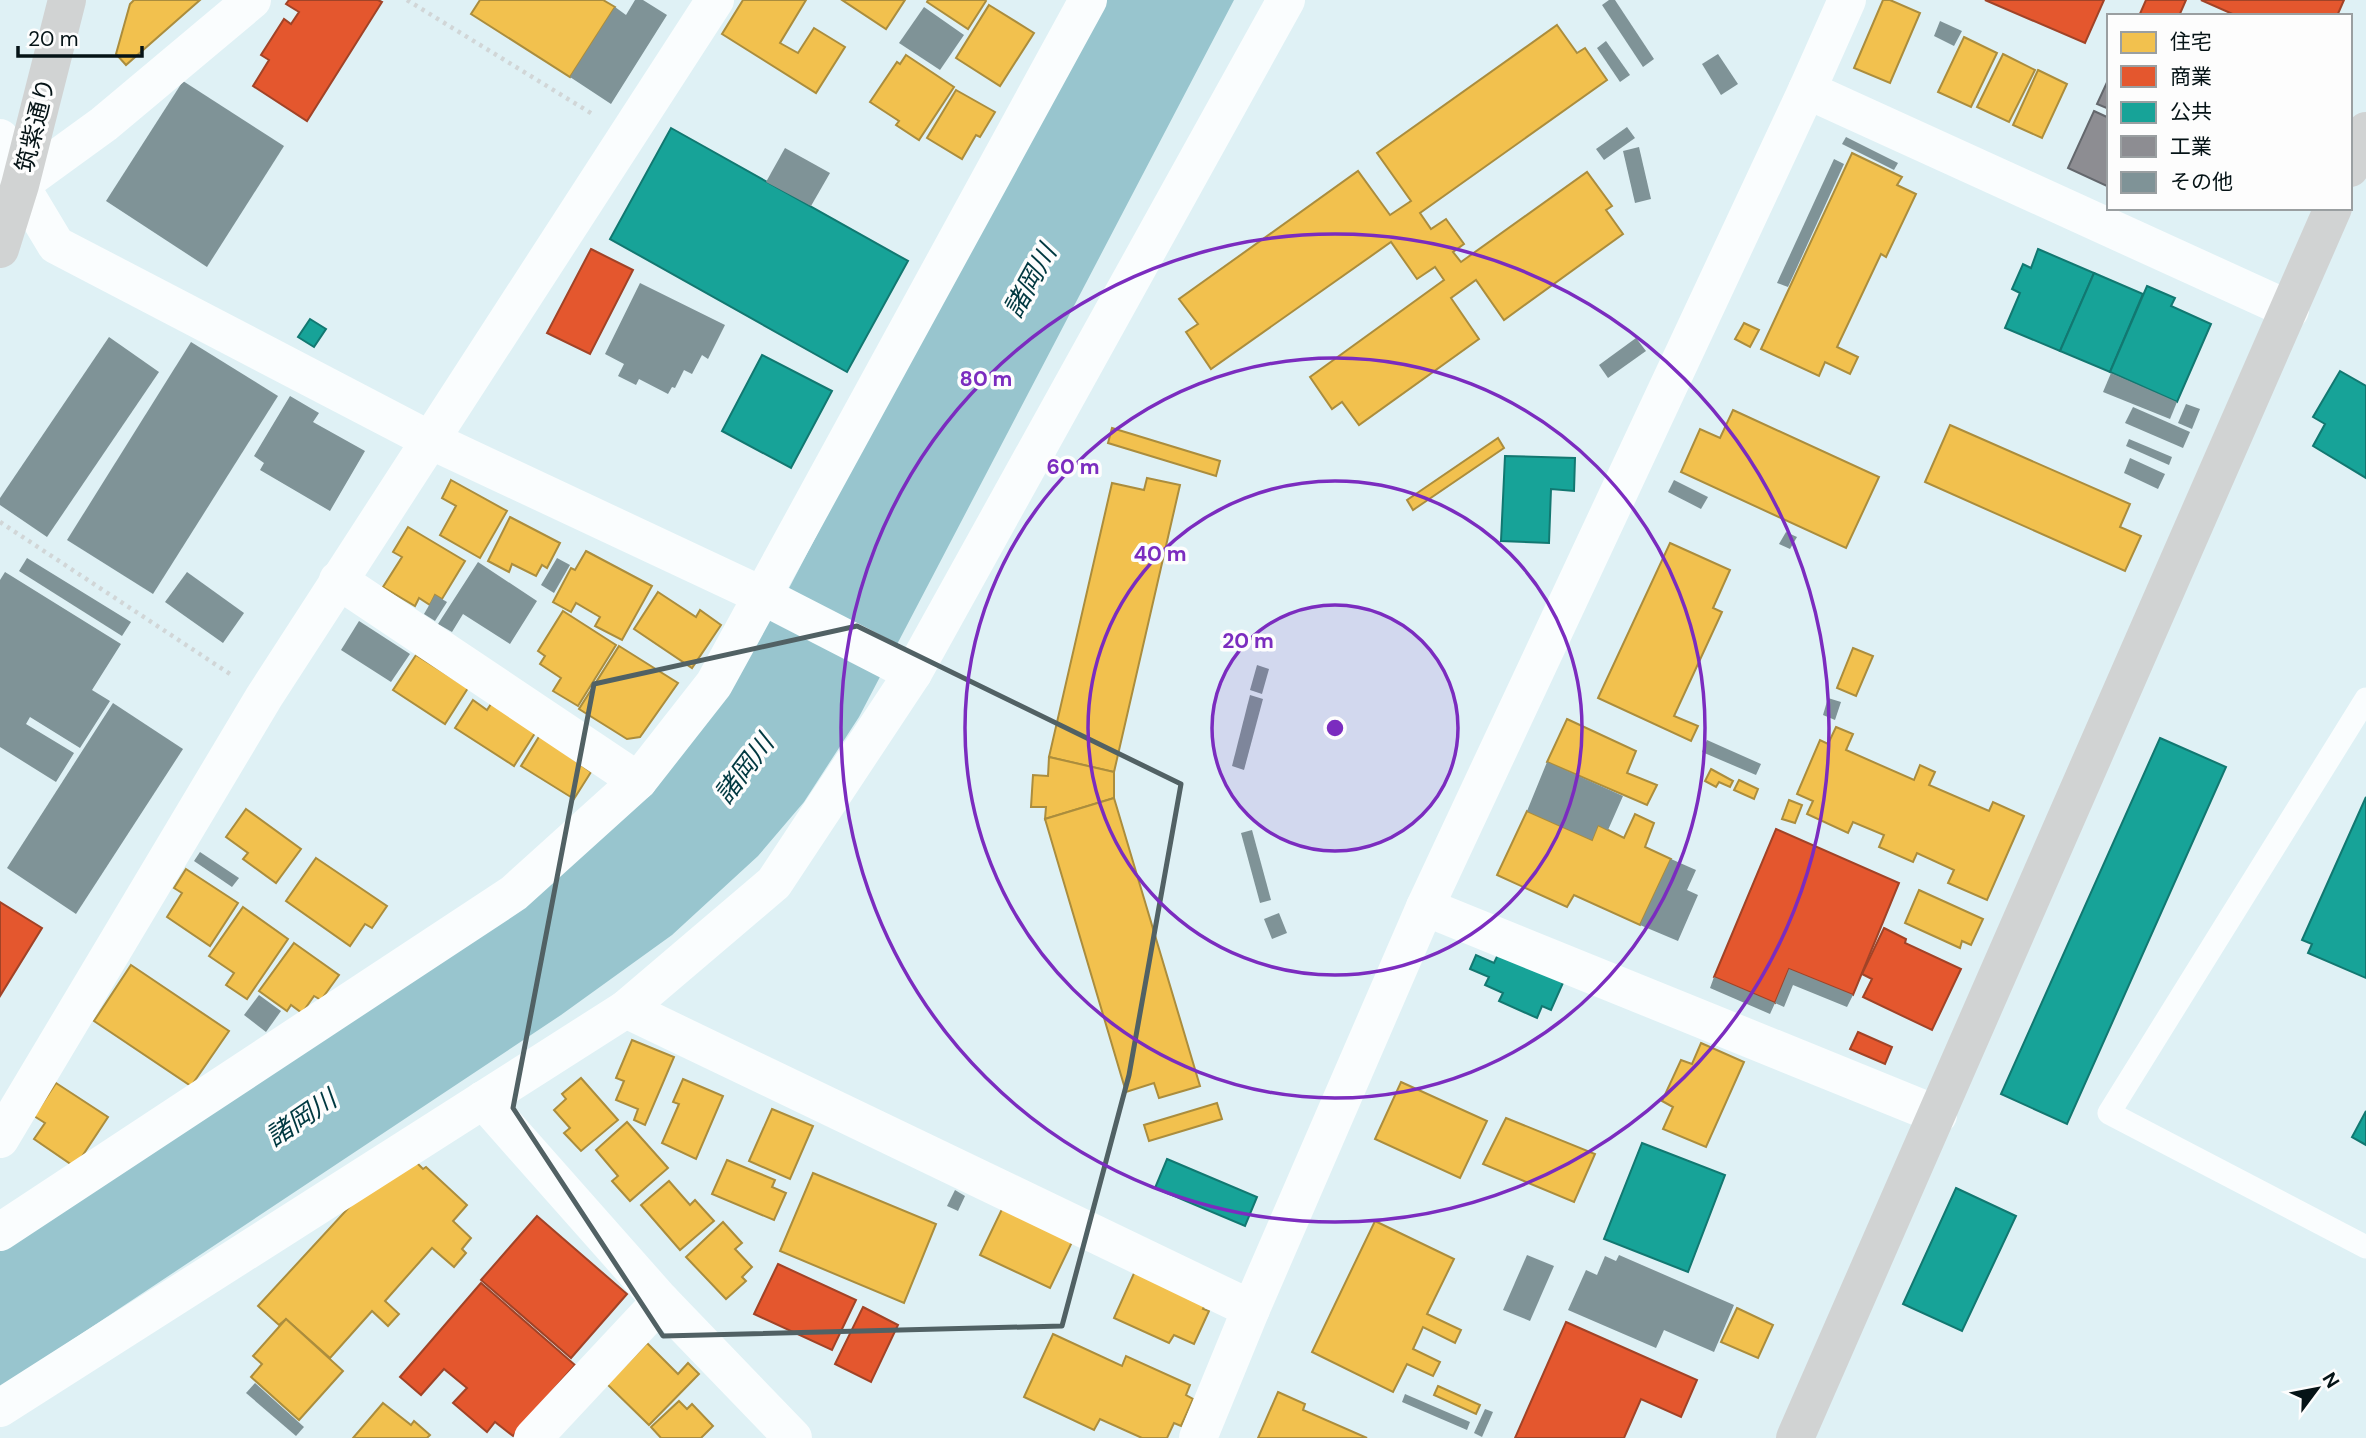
<svg xmlns="http://www.w3.org/2000/svg" width="2366" height="1438" font-family="'DM Sans','Noto Sans JP',sans-serif">
<rect width="100%" height="100%" fill="#dff1f5"/>
<!-- water -->
<path fill="#98c5ce" d="M 1096,0 L 1234,0 L 859,717 L 804,802 L 758,856 L 672,935 L 561,1015 L 0,1388 L 0,1247 L 568,860 L 787,592 Z"/>
<!-- homes -->
<g fill="#f2c14e" stroke="#ab8d3d" stroke-width="2">
<path d="M 134,0 L 200,0 L 126,65 L 116,54 L 130,4 Z"/>
<path d="M 480,0 L 603,0 L 615,7 L 570,77 L 471,14 Z"/>
<path d="M 743,0 L 806,0 L 780,43 L 798,53 L 814,28 L 845,47 L 816,93 L 722,34 Z"/>
<path d="M 842,0 L 905,0 L 886,29 Z"/>
<path d="M 928,0 L 985,0 L 986,1 L 968,29 L 927,2 Z"/>
<path d="M 1883,0 L 1890,0 L 1920,13 L 1890,83 L 1854,68 Z"/>
<path d="M 989,5 L 1034,33 L 1000,86 L 956,58 Z"/>
<path d="M 1557,25 L 1577,53 L 1585,48 L 1607,80 L 1420,213 L 1431,229 L 1446,219 L 1464,244 L 1453,252 L 1461,262 L 1587,172 L 1612,206 L 1606,210 L 1623,234 L 1504,320 L 1476,280 L 1451,298 L 1479,339 L 1359,425 L 1342,402 L 1332,409 L 1310,377 L 1444,280 L 1435,267 L 1417,279 L 1391,242 L 1211,369 L 1186,332 L 1198,324 L 1179,299 L 1358,171 L 1390,215 L 1411,201 L 1377,153 Z"/>
<path d="M 1964,37 L 1997,53 L 1971,107 L 1938,92 Z"/>
<path d="M 2003,54 L 2035,70 L 2009,122 L 1977,107 Z"/>
<path d="M 906,55 L 954,87 L 919,140 L 896,125 L 899,121 L 870,102 L 897,62 L 900,64 Z"/>
<path d="M 2038,70 L 2067,84 L 2042,138 L 2013,125 Z"/>
<path d="M 956,90 L 995,112 L 980,137 L 976,135 L 962,159 L 927,138 Z"/>
<path d="M 1852,153 L 1902,177 L 1897,185 L 1916,194 L 1886,257 L 1881,254 L 1837,347 L 1858,357 L 1850,374 L 1825,362 L 1819,376 L 1761,349 Z"/>
<path d="M 1744,323 L 1759,330 L 1750,347 L 1735,339 Z"/>
<path d="M 1733,410 L 1879,477 L 1846,548 L 1681,472 L 1700,429 L 1720,438 Z"/>
<path d="M 1950,425 L 2130,504 L 2120,527 L 2141,536 L 2125,571 L 1925,482 Z"/>
<path d="M 1112,428 L 1220,461 L 1216,476 L 1108,443 Z"/>
<path d="M 1498,438 L 1504,448 L 1413,510 L 1407,500 Z"/>
<path d="M 1147,478 L 1180,485 L 1114,772 L 1049,757 L 1112,483 L 1144,490 Z"/>
<path d="M 451,480 L 507,511 L 480,558 L 440,535 L 456,506 L 442,498 Z"/>
<path d="M 510,517 L 560,543 L 547,568 L 542,565 L 536,576 L 512,564 L 509,572 L 488,561 Z"/>
<path d="M 408,527 L 465,561 L 442,599 L 435,595 L 430,605 L 419,598 L 415,606 L 383,587 L 402,557 L 393,552 Z"/>
<path d="M 1670,543 L 1730,570 L 1713,608 L 1722,612 L 1674,716 L 1698,726 L 1691,741 L 1598,698 Z"/>
<path d="M 586,551 L 652,586 L 622,640 L 595,626 L 600,617 L 576,603 L 571,612 L 553,602 L 571,568 L 575,570 Z"/>
<path d="M 658,592 L 696,617 L 700,610 L 721,625 L 692,668 L 634,629 Z"/>
<path d="M 563,611 L 616,645 L 578,706 L 553,691 L 561,678 L 540,664 L 545,656 L 538,651 Z"/>
<path d="M 619,646 L 678,683 L 640,737 L 627,739 L 579,709 Z"/>
<path d="M 1853,648 L 1873,656 L 1856,696 L 1837,688 Z"/>
<path d="M 416,655 L 468,688 L 445,724 L 393,690 Z"/>
<path d="M 473,700 L 487,710 L 493,701 L 537,730 L 514,766 L 455,728 Z"/>
<path d="M 1567,719 L 1636,751 L 1627,773 L 1657,785 L 1647,805 L 1547,762 Z"/>
<path d="M 1836,727 L 1853,734 L 1846,750 L 1914,780 L 1920,765 L 1935,772 L 1929,785 L 1989,811 L 1993,802 L 2024,816 L 1987,900 L 1948,883 L 1954,870 L 1917,853 L 1913,862 L 1879,847 L 1884,835 L 1853,822 L 1848,833 L 1807,814 L 1813,801 L 1797,794 L 1820,740 L 1828,744 Z"/>
<path d="M 540,735 L 591,772 L 574,799 L 521,766 Z"/>
<path d="M 1049,757 L 1114,772 L 1114,798 L 1045,819 L 1046,807 L 1031,807 L 1033,775 L 1048,776 Z"/>
<path d="M 1711,769 L 1733,781 L 1730,787 L 1719,782 L 1716,787 L 1705,781 Z"/>
<path d="M 1739,780 L 1758,789 L 1754,799 L 1734,790 Z"/>
<path d="M 1114,798 L 1200,1086 L 1159,1098 L 1154,1083 L 1126,1092 L 1045,819 Z"/>
<path d="M 1789,800 L 1802,805 L 1795,823 L 1782,819 Z"/>
<path d="M 246,809 L 301,849 L 276,883 L 243,859 L 248,853 L 226,837 Z"/>
<path d="M 1527,811 L 1592,840 L 1598,825 L 1624,838 L 1635,814 L 1654,823 L 1645,847 L 1671,859 L 1640,925 L 1574,895 L 1567,907 L 1497,875 Z"/>
<path d="M 316,858 L 387,906 L 372,928 L 365,924 L 350,946 L 286,901 Z"/>
<path d="M 186,869 L 238,903 L 210,946 L 167,917 L 182,893 L 174,888 Z"/>
<path d="M 1919,890 L 1983,919 L 1971,945 L 1962,941 L 1960,948 L 1905,923 Z"/>
<path d="M 243,907 L 288,939 L 247,999 L 226,985 L 234,973 L 209,956 Z"/>
<path d="M 294,943 L 339,975 L 321,1000 L 314,996 L 302,1013 L 291,1005 L 287,1011 L 259,991 Z"/>
<path d="M 131,965 L 229,1031 L 191,1086 L 94,1021 Z"/>
<path d="M 632,1040 L 674,1057 L 645,1125 L 634,1120 L 638,1109 L 616,1100 L 624,1081 L 616,1078 Z"/>
<path d="M 1701,1043 L 1744,1062 L 1706,1147 L 1663,1129 L 1673,1107 L 1662,1101 L 1681,1060 L 1692,1064 Z"/>
<path d="M 581,1078 L 618,1120 L 581,1151 L 564,1133 L 570,1128 L 554,1110 L 566,1099 L 562,1094 Z"/>
<path d="M 683,1079 L 723,1096 L 696,1159 L 662,1143 L 679,1104 L 673,1102 Z"/>
<path d="M 1401,1082 L 1487,1121 L 1460,1178 L 1375,1139 Z"/>
<path d="M 56,1083 L 108,1117 L 75,1167 L 34,1139 L 45,1123 L 34,1116 Z"/>
<path d="M 1217,1103 L 1222,1119 L 1149,1141 L 1144,1125 Z"/>
<path d="M 772,1109 L 813,1126 L 790,1179 L 749,1161 Z"/>
<path d="M 1506,1118 L 1595,1154 L 1574,1202 L 1483,1164 Z"/>
<path d="M 627,1122 L 668,1168 L 630,1201 L 612,1181 L 618,1176 L 596,1150 Z"/>
<path d="M 410,1156 L 423,1169 L 426,1167 L 467,1205 L 453,1221 L 471,1238 L 462,1249 L 466,1253 L 454,1267 L 432,1248 L 385,1301 L 399,1314 L 388,1326 L 372,1311 L 330,1358 L 286,1319 L 279,1325 L 258,1306 L 376,1178 Z"/>
<path d="M 727,1160 L 775,1180 L 772,1187 L 786,1193 L 774,1220 L 712,1194 Z"/>
<path d="M 813,1173 L 936,1224 L 904,1303 L 780,1251 Z"/>
<path d="M 669,1181 L 690,1205 L 695,1200 L 714,1221 L 680,1250 L 641,1205 Z"/>
<path d="M 1003,1207 L 1073,1240 L 1050,1288 L 980,1255 Z"/>
<path d="M 1375,1221 L 1454,1259 L 1427,1314 L 1461,1330 L 1455,1343 L 1423,1327 L 1413,1349 L 1440,1362 L 1433,1376 L 1407,1364 L 1393,1392 L 1312,1352 Z"/>
<path d="M 723,1222 L 742,1243 L 735,1249 L 752,1267 L 742,1277 L 746,1281 L 726,1299 L 686,1257 Z"/>
<path d="M 1140,1260 L 1211,1292 L 1203,1309 L 1209,1311 L 1194,1344 L 1174,1335 L 1169,1343 L 1114,1318 Z"/>
<path d="M 1737,1308 L 1773,1325 L 1758,1358 L 1721,1342 Z"/>
<path d="M 286,1319 L 343,1371 L 299,1420 L 251,1377 L 262,1364 L 253,1356 Z"/>
<path d="M 1053,1334 L 1122,1366 L 1126,1356 L 1190,1385 L 1186,1395 L 1193,1399 L 1181,1426 L 1174,1423 L 1167,1438 L 1142,1438 L 1100,1419 L 1094,1430 L 1024,1397 Z"/>
<path d="M 647,1343 L 678,1374 L 688,1363 L 699,1374 L 649,1425 L 607,1384 Z"/>
<path d="M 1438,1386 L 1480,1405 L 1476,1414 L 1434,1395 Z"/>
<path d="M 1278,1392 L 1305,1404 L 1303,1410 L 1367,1438 L 1258,1438 Z"/>
<path d="M 679,1401 L 687,1409 L 692,1404 L 713,1426 L 701,1438 L 661,1438 L 651,1427 Z"/>
<path d="M 383,1403 L 411,1425 L 414,1421 L 430,1435 L 427,1438 L 353,1438 Z"/>
</g>
<!-- shops -->
<g fill="#e4572e" stroke="#a14327" stroke-width="2">
<path d="M 289,0 L 378,0 L 382,2 L 307,121 L 253,86 L 269,60 L 261,55 L 284,19 L 291,24 L 299,12 L 286,4 Z"/>
<path d="M 1985,0 L 2104,0 L 2085,43 Z"/>
<path d="M 2146,0 L 2186,0 L 2179,16 L 2139,16 Z"/>
<path d="M 2201,0 L 2344,0 L 2337,16 L 2237,16 Z"/>
<path d="M 591,249 L 633,270 L 590,354 L 547,333 Z"/>
<path d="M 1776,829 L 1899,883 L 1853,995 L 1789,969 L 1775,1003 L 1714,977 Z"/>
<path d="M 0,902 L 42,928 L 0,996 Z"/>
<path d="M 1884,928 L 1906,939 L 1905,943 L 1961,969 L 1932,1030 L 1863,997 L 1872,979 L 1862,974 Z"/>
<path d="M 1858,1032 L 1892,1047 L 1885,1064 L 1850,1049 Z"/>
<path d="M 537,1216 L 627,1294 L 571,1358 L 481,1280 Z"/>
<path d="M 778,1264 L 856,1300 L 832,1350 L 754,1314 Z"/>
<path d="M 481,1283 L 575,1365 L 513,1436 L 495,1422 L 487,1432 L 453,1403 L 467,1388 L 444,1369 L 421,1395 L 400,1377 Z"/>
<path d="M 863,1307 L 898,1325 L 871,1382 L 835,1364 Z"/>
<path d="M 1566,1322 L 1697,1380 L 1681,1417 L 1641,1399 L 1624,1438 L 1515,1438 Z"/>
</g>
<!-- public -->
<g fill="#17a398" stroke="#127871" stroke-width="2">
<path d="M 671,128 L 908,261 L 847,372 L 610,239 Z"/>
<path d="M 2038,249 L 2094,273 L 2060,351 L 2005,328 L 2020,293 L 2012,289 L 2023,264 L 2031,268 Z"/>
<path d="M 2094,273 L 2143,294 L 2110,372 L 2060,351 Z"/>
<path d="M 2147,286 L 2175,298 L 2171,306 L 2211,324 L 2177,402 L 2110,372 Z"/>
<path d="M 310,319 L 326,329 L 314,347 L 298,337 Z"/>
<path d="M 762,355 L 832,391 L 791,468 L 722,431 Z"/>
<path d="M 2340,371 L 2366,386 L 2366,478 L 2313,446 L 2325,424 L 2313,417 Z"/>
<path d="M 1505,456 L 1575,458 L 1574,491 L 1551,489 L 1549,543 L 1501,541 Z"/>
<path d="M 2160,738 L 2226,767 L 2067,1124 L 2001,1094 Z"/>
<path d="M 2366,797 L 2366,978 L 2308,953 L 2312,944 L 2302,940 Z"/>
<path d="M 1502,946 L 1566,976 L 1551,1010 L 1542,1006 L 1537,1018 L 1499,1001 L 1503,993 L 1485,985 L 1489,977 L 1470,969 L 1476,955 L 1494,963 Z"/>
<path d="M 2366,1111 L 2366,1145 L 2352,1137 Z"/>
<path d="M 1642,1143 L 1725,1175 L 1688,1272 L 1604,1239 Z"/>
<path d="M 1167,1159 L 1257,1197 L 1245,1226 L 1155,1188 Z"/>
<path d="M 1956,1188 L 2016,1216 L 1962,1331 L 1903,1304 Z"/>
</g>
<!-- industry -->
<g fill="#8d8d92" stroke="#64686d" stroke-width="2">
<path d="M 2109,78 L 2109,109 L 2097,104 Z"/>
<path d="M 2094,111 L 2109,118 L 2109,187 L 2068,168 Z"/>
</g>
<!-- building -->
<g fill="#7f9397">
<path d="M 635,0 L 643,0 L 667,15 L 611,104 L 570,77 L 615,7 L 626,15 Z"/>
<path d="M 1609,0 L 1615,0 L 1654,59 L 1643,67 L 1602,5 Z"/>
<path d="M 924,7 L 964,35 L 940,70 L 899,43 Z"/>
<path d="M 1940,21 L 1962,31 L 1954,46 L 1934,36 Z"/>
<path d="M 1606,41 L 1630,75 L 1620,82 L 1597,48 Z"/>
<path d="M 1718,54 L 1738,84 L 1721,95 L 1702,64 Z"/>
<path d="M 183,81 L 284,146 L 207,267 L 106,201 Z"/>
<path d="M 1627,127 L 1635,138 L 1604,160 L 1596,149 Z"/>
<path d="M 1846,137 L 1898,163 L 1894,170 L 1842,144 Z"/>
<path d="M 1639,147 L 1651,199 L 1635,203 L 1623,151 Z"/>
<path d="M 785,148 L 830,173 L 811,206 L 766,182 Z"/>
<path d="M 1834,159 L 1844,164 L 1788,287 L 1777,283 Z"/>
<path d="M 640,283 L 725,325 L 708,359 L 702,355 L 692,374 L 684,370 L 675,388 L 672,387 L 668,394 L 639,379 L 636,385 L 618,376 L 624,364 L 605,354 Z"/>
<path d="M 109,337 L 159,372 L 47,537 L 0,505 L 0,498 Z"/>
<path d="M 1636,338 L 1646,351 L 1608,378 L 1599,365 Z"/>
<path d="M 191,342 L 278,396 L 153,594 L 67,540 Z"/>
<path d="M 2111,373 L 2177,402 L 2170,419 L 2103,392 Z"/>
<path d="M 290,396 L 319,413 L 313,422 L 365,451 L 330,511 L 260,470 L 264,463 L 254,456 Z"/>
<path d="M 2186,404 L 2200,409 L 2192,429 L 2178,423 Z"/>
<path d="M 2133,407 L 2190,432 L 2183,448 L 2125,423 Z"/>
<path d="M 2129,439 L 2172,457 L 2169,465 L 2126,446 Z"/>
<path d="M 2130,458 L 2165,474 L 2158,489 L 2124,473 Z"/>
<path d="M 1674,480 L 1708,497 L 1701,509 L 1668,492 Z"/>
<path d="M 1786,532 L 1797,537 L 1790,549 L 1779,544 Z"/>
<path d="M 27,558 L 131,622 L 122,636 L 19,571 Z"/>
<path d="M 557,558 L 570,565 L 554,593 L 541,585 Z"/>
<path d="M 478,562 L 537,601 L 510,644 L 463,614 L 452,632 L 438,624 Z"/>
<path d="M 5,572 L 121,644 L 92,690 L 110,701 L 80,748 L 30,717 L 26,724 L 74,753 L 56,782 L 0,747 L 0,580 Z"/>
<path d="M 187,572 L 244,613 L 223,643 L 165,602 Z"/>
<path d="M 435,595 L 447,602 L 435,621 L 424,614 Z"/>
<path d="M 359,621 L 410,654 L 391,682 L 341,650 Z"/>
<path d="M 1257,665 L 1269,669 L 1262,694 L 1250,690 Z"/>
<path d="M 1250,695 L 1263,699 L 1244,770 L 1232,766 Z"/>
<path d="M 1828,698 L 1841,702 L 1835,720 L 1823,715 Z"/>
<path d="M 113,703 L 183,749 L 76,914 L 7,868 Z"/>
<path d="M 1707,740 L 1761,764 L 1756,775 L 1702,752 Z"/>
<path d="M 1547,762 L 1623,796 L 1608,830 L 1598,825 L 1592,840 L 1527,811 Z"/>
<path d="M 1252,830 L 1271,900 L 1260,903 L 1241,833 Z"/>
<path d="M 200,852 L 239,878 L 232,887 L 194,861 Z"/>
<path d="M 1671,859 L 1696,870 L 1687,890 L 1698,895 L 1678,941 L 1640,925 Z"/>
<path d="M 1279,913 L 1287,933 L 1272,939 L 1264,919 Z"/>
<path d="M 1789,969 L 1853,995 L 1847,1007 L 1793,985 L 1784,1007 L 1775,1003 L 1770,1014 L 1710,988 L 1714,977 L 1775,1003 Z"/>
<path d="M 259,995 L 281,1011 L 266,1032 L 244,1015 Z"/>
<path d="M 955,1190 L 965,1196 L 958,1211 L 947,1206 Z"/>
<path d="M 1527,1255 L 1554,1266 L 1530,1321 L 1503,1310 Z"/>
<path d="M 1619,1255 L 1734,1305 L 1714,1352 L 1664,1330 L 1656,1348 L 1568,1310 L 1586,1270 L 1597,1275 L 1605,1256 L 1616,1261 Z"/>
<path d="M 255,1383 L 304,1427 L 296,1436 L 246,1393 Z"/>
<path d="M 1405,1394 L 1470,1422 L 1467,1430 L 1402,1402 Z"/>
<path d="M 1485,1409 L 1493,1412 L 1482,1437 L 1474,1433 Z"/>
</g>
<g fill="none" stroke-linecap="round" stroke-linejoin="round">
<!-- path -->
<g stroke="#d1d6d7" stroke-width="4.5" stroke-dasharray="3.5 5" stroke-linecap="butt">
<path d="M 407,0 L 594,115"/>
<path d="M 0,522 L 230,674"/>
</g>
<!-- lane -->
<path stroke="#fafdfe" stroke-width="23" d="M 2366,699 L 2109,1113 L 2366,1247"/>
<!-- street -->
<g stroke="#fafdfe" stroke-width="38">
<path d="M 1807,90 L 2290,310"/>
<path d="M 0,138 L 20,185 L 56,245 L 428,439 L 763,596 L 913,673"/>
<path d="M 4,201 L 20,185 L 104,124 L 252,0"/>
<path d="M 338,580 L 638,781"/>
<path d="M 1425,907 L 1938,1115"/>
<path d="M 626,1009 L 1251,1309 L 1425,907 L 1807,90 L 1847,0"/>
<path d="M 483,1100 L 661,1301 L 793,1438"/>
<path d="M 0,1139 L 264,697 L 715,0"/>
<path d="M 0,1232 L 514,893 L 638,781 L 714,684 L 1088,0"/>
<path d="M 0,1408 L 626,1009 L 774,883 L 913,673 L 1286,0"/>
<path d="M 533,1438 L 661,1301"/>
<path d="M 1198,1438 L 1251,1309"/>
</g>
<!-- secondary -->
<g stroke="#d1d3d3" stroke-width="38">
<path d="M 2350,168 L 2366,131"/>
<path d="M 0,249 L 20,185 L 67,0"/>
<path d="M 1795,1438 L 2333,208"/>
</g>
</g>
<!-- marked area -->
<path fill="none" stroke="#516164" stroke-width="5" stroke-linejoin="round" d="M 857,626 L 1181,784 L 1129,1075 L 1062,1326 L 663,1336 L 513,1108 L 594,684 Z"/>
<!-- distance rings -->
<circle cx="1335" cy="728" r="123" fill="#7b2cbf" fill-opacity=".12"/>
<g fill="none" stroke="#7b2cbf" stroke-width="3.5">
<circle cx="1335" cy="728" r="123"/>
<circle cx="1335" cy="728" r="247"/>
<circle cx="1335" cy="728" r="370"/>
<circle cx="1335" cy="728" r="494"/>
</g>
<g text-anchor="middle" dominant-baseline="central" stroke-width="7" stroke-linejoin="round" paint-order="stroke">
<!-- street labels -->
<g font-size="24" fill="#051316" stroke="#fdfdfd">
<text transform="translate(35 125) rotate(-76)">筑紫通り</text>
</g>
<!-- water labels -->
<g font-size="26" font-style="italic" fill="#003840" stroke="#fdfdfd">
<text transform="translate(1030 281) rotate(-61)">諸岡川</text>
<text transform="translate(744 769) rotate(-53)">諸岡川</text>
<text transform="translate(301 1118) rotate(-34)">諸岡川</text>
</g>
</g>
<circle cx="1335" cy="728" r="10" fill="#7b2cbf" stroke="#fdfdfd" stroke-width="3.5"/>
<g font-size="21" text-anchor="middle" font-weight="bold" fill="#7b2cbf" stroke="#fdfdfd" stroke-width="7" stroke-linejoin="round" paint-order="stroke">
<text x="986" y="386">80 m</text>
<text x="1073" y="474">60 m</text>
<text x="1160" y="561">40 m</text>
<text x="1248" y="648">20 m</text>
</g>
<!-- legend -->
<rect x="2107" y="14" width="245" height="196" fill="#fdfdfd" stroke="#9a9fa1" stroke-width="2"/>
<rect x="2121" y="32" width="35" height="21" fill="#f2c14e" stroke="#9a9fa1" stroke-width="2"/>
<text x="2170" y="49" font-size="21" fill="#051316">住宅</text>
<rect x="2121" y="66" width="35" height="21" fill="#e4572e" stroke="#9a9fa1" stroke-width="2"/>
<text x="2170" y="84" font-size="21" fill="#051316">商業</text>
<rect x="2121" y="102" width="35" height="21" fill="#17a398" stroke="#9a9fa1" stroke-width="2"/>
<text x="2170" y="119" font-size="21" fill="#051316">公共</text>
<rect x="2121" y="136" width="35" height="21" fill="#8d8d92" stroke="#9a9fa1" stroke-width="2"/>
<text x="2170" y="154" font-size="21" fill="#051316">工業</text>
<rect x="2121" y="172" width="35" height="21" fill="#7f9397" stroke="#9a9fa1" stroke-width="2"/>
<text x="2170" y="189" font-size="21" fill="#051316">その他</text>
<!-- north arrow -->
<g transform="translate(2317 1389) rotate(58)" stroke="#fdfdfd" stroke-width="5" paint-order="stroke">
<path d="M0-5L12 26L0 18L-12 26Z" fill="#051316"/>
<text y="-10" font-size="19" font-weight="bold" text-anchor="middle" fill="#051316">N</text>
</g>
<!-- scale -->
<path d="M18 46v10h124v-10" fill="none" stroke="#051316" stroke-width="3.5"/>
<text x="28" y="46" font-size="21" fill="#051316" stroke="#fdfdfd" stroke-width="5" paint-order="stroke">20 m</text>
</svg>
